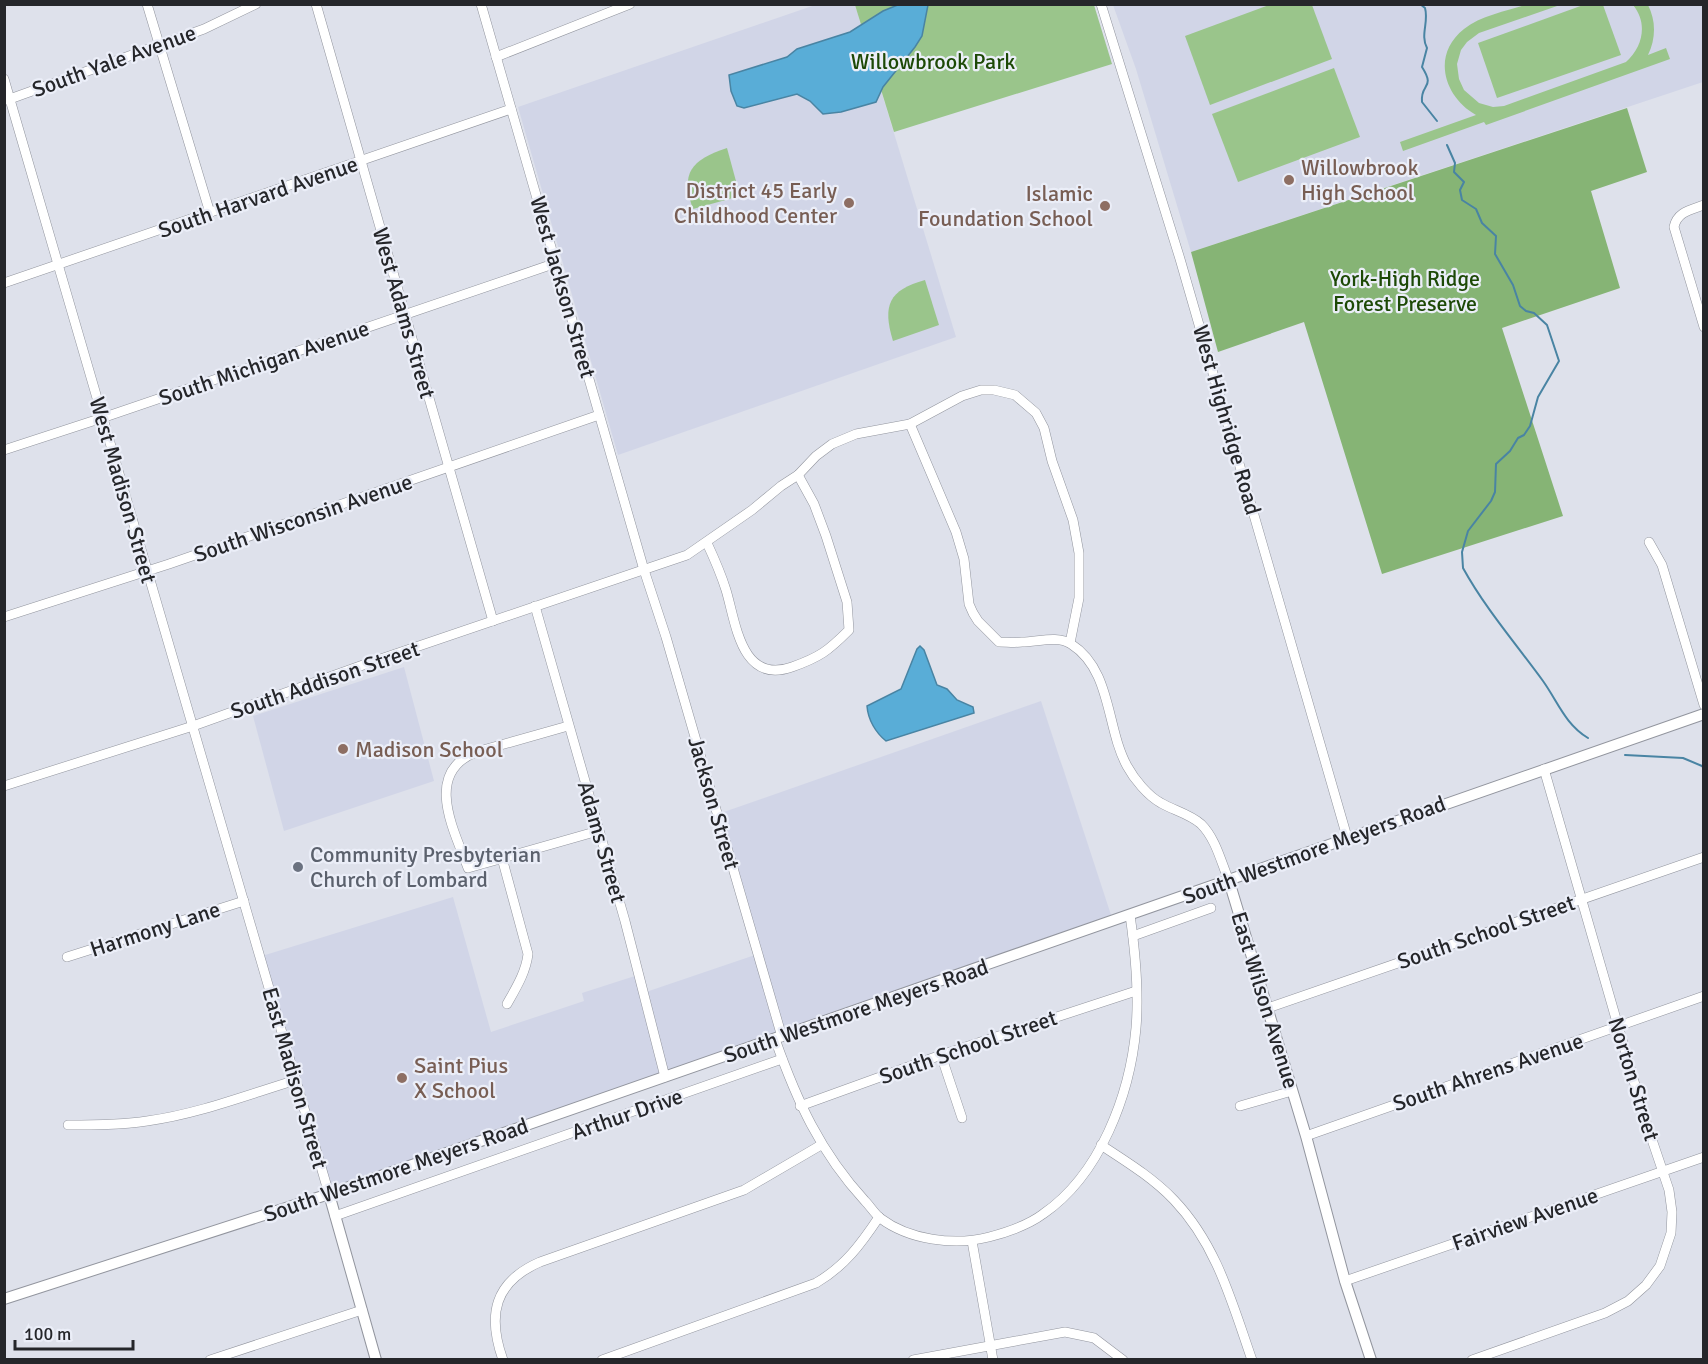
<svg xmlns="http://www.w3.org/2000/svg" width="1708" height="1364" font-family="Signika,sans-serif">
<rect width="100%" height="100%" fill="#dee1eb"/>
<!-- built -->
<g fill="#d1d5e7">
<path d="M 815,5 L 855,5 L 956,337 L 618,455 L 518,107 Z"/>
<path d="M 1113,5 L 1703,5 L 1703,82 L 1191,252 L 1136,69 Z"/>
<path d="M 404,667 L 434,781 L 284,831 L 253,716 Z"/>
<path d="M 1041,701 L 1111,915 L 784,1031 L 721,813 Z"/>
<path d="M 453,897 L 491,1032 L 584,1001 L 582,993 L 638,975 L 660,1073 L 332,1189 L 262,956 Z"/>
<path d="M 755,955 L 778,1034 L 667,1071 L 646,992 Z"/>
</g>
<!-- green -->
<g fill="#9ac58b">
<path d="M 1586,4 L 1603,5 L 1621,55 L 1497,98 L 1478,43 Z"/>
<path d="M 855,5 L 1094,5 L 1112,64 L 894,132 Z"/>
<path d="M 1269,5 L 1312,5 L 1332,59 L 1210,105 L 1185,36 Z"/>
<path d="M 1525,5 L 1560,5 L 1479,33 L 1467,42 L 1461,50 L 1457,64 L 1459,79 L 1464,90 L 1479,103 L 1493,107 L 1504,106 L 1626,62 C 1643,47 1648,23 1633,5 L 1648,5 C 1656,21 1656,38 1648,55 L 1666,48 L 1670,59 L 1486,125 L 1484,122 L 1403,151 L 1400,142 L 1476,115 C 1444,97 1431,55 1464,29 C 1480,16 1506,11 1525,5 Z"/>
<path d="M 1334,68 L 1360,137 L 1238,182 L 1212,114 Z"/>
<path d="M 727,148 L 740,196 L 693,209 C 680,173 691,160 727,148 Z"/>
<path d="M 925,280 L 939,325 L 893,341 C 882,305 889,290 925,280 Z"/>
</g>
<!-- forest -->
<path fill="#86b475" d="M 1627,108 L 1647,172 L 1591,191 L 1620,288 L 1502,328 L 1563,516 L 1382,574 L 1304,322 L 1218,352 L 1191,252 Z"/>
<!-- water -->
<g fill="#59add7" stroke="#4984a3" stroke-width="1.5">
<path d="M 900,4 L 928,5 L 922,36 L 915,47 L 883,87 L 876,102 L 841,112 L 823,114 L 810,101 L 797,94 L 744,108 L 737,106 L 731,91 L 729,75 L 787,57 L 797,49 L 850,32 L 883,11 Z"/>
<path d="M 920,646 L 924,650 L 937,685 L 947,689 L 957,700 L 973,707 L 974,713 L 886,741 C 876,733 868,720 867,706 L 901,689 L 917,649 Z"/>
</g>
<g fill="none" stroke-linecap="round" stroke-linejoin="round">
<!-- stream -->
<g stroke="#4984a3" stroke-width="2">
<path d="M 1420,4 L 1425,8 C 1429,22 1420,35 1427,48 L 1422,67 C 1436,89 1420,83 1422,102 L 1437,121"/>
<path d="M 1447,145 L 1455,163 L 1454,172 L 1464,182 L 1460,190 L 1462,200 L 1476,209 L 1482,223 L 1496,236 L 1495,254 L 1513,285 L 1520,306 L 1526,311 L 1534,313 L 1547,325 L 1559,361 L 1538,397 L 1530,426 L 1524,435 L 1518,438 L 1510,451 L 1496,464 L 1495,492 L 1491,501 L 1468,531 L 1462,552 L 1463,568 C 1485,608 1516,644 1543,681 C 1558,702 1565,724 1588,738"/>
<path d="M 1625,755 L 1683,758 L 1702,766 L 1704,769"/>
</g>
<!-- minor casing -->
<g stroke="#92959e" stroke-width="10">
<g id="minor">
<path d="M 147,4 L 210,213"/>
<path d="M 316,4 L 493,621"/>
<path d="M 481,4 L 644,570 L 666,637 L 782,1037"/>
<path d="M 1101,4 L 1180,259 L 1347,837"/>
<path d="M 496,57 L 630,4"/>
<path d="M 4,79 L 329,1194"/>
<path d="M 7,100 L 204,29 L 256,4"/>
<path d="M 1704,205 C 1690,210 1677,212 1674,227 L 1704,327"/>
<path d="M 4,283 L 511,109"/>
<path d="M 910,424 L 956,532 L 964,559 L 969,604 L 973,613 L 978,621 L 999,642 C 1007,642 1015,643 1022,642 C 1038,642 1057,635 1071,644 C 1112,670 1106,728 1127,766 C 1134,779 1148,796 1161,803 C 1173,810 1190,814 1201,824 C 1216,839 1221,862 1229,881"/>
<path d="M 4,450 L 102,418 L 556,263"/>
<path d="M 1649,542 L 1662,565 L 1704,705"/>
<path d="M 707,543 C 714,558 721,574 726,590 C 736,623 741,685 792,667 C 820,657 828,651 849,630 L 847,602 L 826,536 L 814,504 L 798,475"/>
<path d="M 535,606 L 625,921 L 665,1077"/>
<path d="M 4,617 L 169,564 L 599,415"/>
<path d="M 568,726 L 476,752 C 423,773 454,830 468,868 L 598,831"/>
<path d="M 4,786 L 193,726 L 363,665 L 687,555 L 752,510 L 781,486 L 798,475 L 816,456 L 832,444 L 856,434 L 910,424 L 962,396 L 981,390 L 994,390 L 1015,395 L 1036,413 L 1044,428 L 1052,461 L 1073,520 L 1079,553 L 1079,598 L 1070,643"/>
<path d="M 502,858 L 528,954 C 526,972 516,988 507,1004"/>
<path d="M 1133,936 L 1211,908"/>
<path d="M 67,957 L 244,901"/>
<path d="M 1268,1008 L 1704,857"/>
<path d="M 775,1039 C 797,1101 820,1152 865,1201 C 870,1206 874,1213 880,1218 C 909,1240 954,1246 989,1237 C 1008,1232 1027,1226 1043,1214 C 1100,1175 1130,1095 1136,1028 C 1139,993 1135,950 1130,915"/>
<path d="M 941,1055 L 962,1118"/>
<path d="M 800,1106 L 941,1055 L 1136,991"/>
<path d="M 1240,1106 L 1292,1091"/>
<path d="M 68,1125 C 95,1125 121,1125 147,1121 C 198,1114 247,1095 296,1080"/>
<path d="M 1306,1136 L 1704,996"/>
<path d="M 1101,1145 C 1127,1162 1153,1178 1174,1200 C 1217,1245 1232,1303 1252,1360"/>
<path d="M 335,1216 L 782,1059"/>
<path d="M 972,1241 L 993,1360"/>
<path d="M 1345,1281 L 1704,1157"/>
<path d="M 210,1360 L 362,1310"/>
<path d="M 503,1360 C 487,1315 494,1282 540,1262 L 744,1190 L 821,1145"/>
<path d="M 602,1360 L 816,1283 C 845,1266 861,1244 879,1217"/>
<path d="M 913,1360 L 1065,1332 L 1094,1338 L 1123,1360"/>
<path d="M 1472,1360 L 1605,1313 L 1628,1301 L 1646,1285 L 1660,1266 L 1671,1233 L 1672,1212 L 1669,1190 L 1644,1116 L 1544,769"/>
</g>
</g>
<!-- tertiary casing -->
<g stroke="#92959e" stroke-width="12">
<g id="tertiary">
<path d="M 1229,881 L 1306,1136 L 1345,1281 L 1371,1360"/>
<path d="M 329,1194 L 376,1360"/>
<path d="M 4,1299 L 329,1194 L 1704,714"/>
</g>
</g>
<!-- minor -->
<use href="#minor" stroke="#fff" stroke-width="9"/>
<!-- tertiary -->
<use href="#tertiary" stroke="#fff" stroke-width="10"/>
</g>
<!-- markers -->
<g fill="#8d6e63" stroke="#ebeef8" stroke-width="2">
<circle cx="1289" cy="180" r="6"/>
<circle cx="849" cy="203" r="6"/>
<circle cx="1105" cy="206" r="6"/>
<circle cx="343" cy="749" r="6"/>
<circle cx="402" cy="1078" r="6"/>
</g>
<circle fill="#6b7280" stroke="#ebeef8" stroke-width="2" cx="298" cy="867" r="6"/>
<g text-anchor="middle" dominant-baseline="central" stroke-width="4.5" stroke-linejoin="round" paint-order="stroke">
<!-- street labels -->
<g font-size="22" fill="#25262a" stroke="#ebeef8">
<text transform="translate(114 61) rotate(-20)">South Yale Avenue</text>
<text transform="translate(258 197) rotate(-19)">South Harvard Avenue</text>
<text transform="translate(563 287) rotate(74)">West Jackson Street</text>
<text transform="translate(404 313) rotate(74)">West Adams Street</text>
<text transform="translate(264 363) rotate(-19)">South Michigan Avenue</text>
<text transform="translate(1227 420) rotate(74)">West Highridge Road</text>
<text transform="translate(123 490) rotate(74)">West Madison Street</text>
<text transform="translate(303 518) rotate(-19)">South Wisconsin Avenue</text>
<text transform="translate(325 680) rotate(-19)">South Addison Street</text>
<text transform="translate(714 803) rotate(74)">Jackson Street</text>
<text transform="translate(602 842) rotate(74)">Adams Street</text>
<text transform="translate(1314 850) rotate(-20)">South Westmore Meyers Road</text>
<text transform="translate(155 929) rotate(-18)">Harmony Lane</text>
<text transform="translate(1486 932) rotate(-19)">South School Street</text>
<text transform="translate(1265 1000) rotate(73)">East Wilson Avenue</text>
<text transform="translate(856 1011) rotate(-19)">South Westmore Meyers Road</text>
<text transform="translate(968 1047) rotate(-19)">South School Street</text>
<text transform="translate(1488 1072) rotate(-19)">South Ahrens Avenue</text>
<text transform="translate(295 1078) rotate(74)">East Madison Street</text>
<text transform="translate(1634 1079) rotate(73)">Norton Street</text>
<text transform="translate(627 1114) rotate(-19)">Arthur Drive</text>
<text transform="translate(396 1170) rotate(-19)">South Westmore Meyers Road</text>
<text transform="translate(1525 1219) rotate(-19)">Fairview Avenue</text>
</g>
<!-- park labels -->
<g font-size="22" fill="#1d4906" stroke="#ebeef8">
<text x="933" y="61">Willowbrook Park</text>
<text x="1405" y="278">York-High Ridge<tspan x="1405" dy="25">Forest Preserve</tspan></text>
</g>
<!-- education labels -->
<g font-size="22" fill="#785e54" stroke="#ebeef8" text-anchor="start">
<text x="1301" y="167">Willowbrook<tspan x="1301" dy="25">High School</tspan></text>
<text x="837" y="190" text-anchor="end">District 45 Early<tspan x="837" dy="25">Childhood Center</tspan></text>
<text x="1093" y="193" text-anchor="end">Islamic<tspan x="1093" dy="25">Foundation School</tspan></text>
<text x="355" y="749">Madison School</text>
<text x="414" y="1065">Saint Pius<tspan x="414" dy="25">X School</tspan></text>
</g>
<!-- worship labels -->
<g font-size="22" fill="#5b616d" stroke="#ebeef8" text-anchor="start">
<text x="310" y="854">Community Presbyterian<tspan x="310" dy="25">Church of Lombard</tspan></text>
</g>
</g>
<!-- border -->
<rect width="1708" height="1364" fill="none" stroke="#25262a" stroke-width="12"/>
<!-- scale -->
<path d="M15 1340v9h118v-9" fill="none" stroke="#25262a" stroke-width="3"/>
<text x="24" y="1340" font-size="18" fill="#25262a" stroke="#ebeef8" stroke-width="4.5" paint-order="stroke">100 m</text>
</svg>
